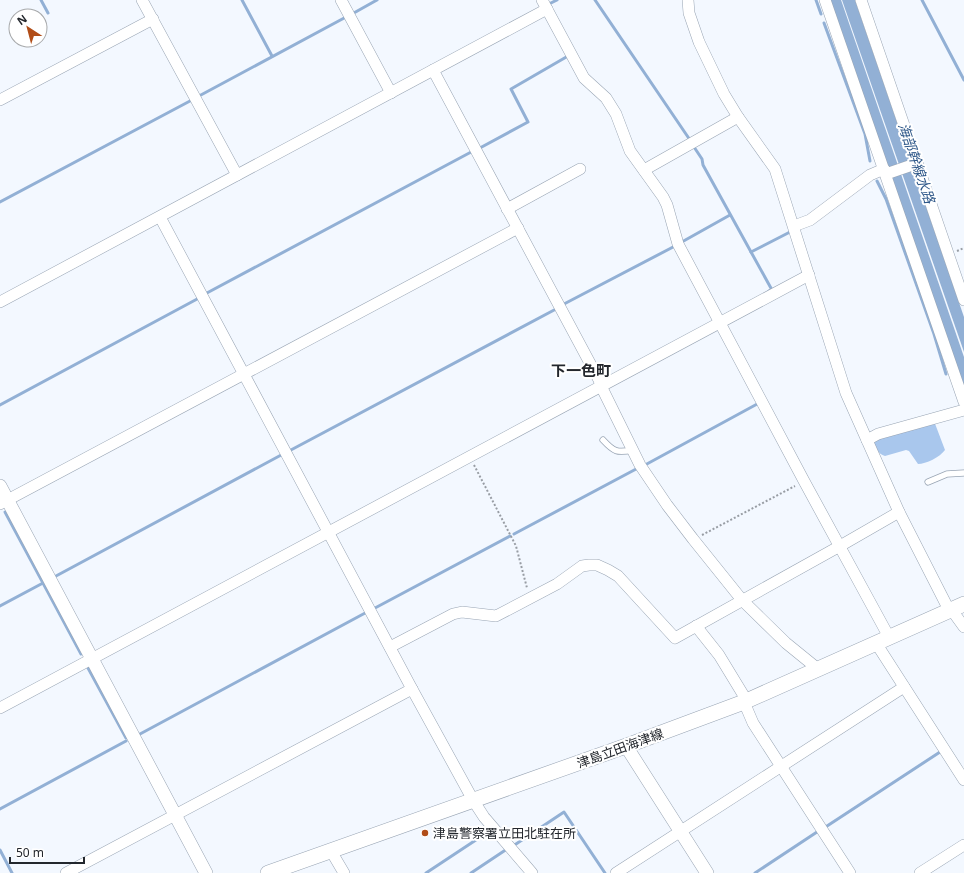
<svg xmlns="http://www.w3.org/2000/svg" width="964" height="873" font-family="'Noto Sans','Noto Sans JP',sans-serif">
<rect width="100%" height="100%" fill="#f3f8ff"/>
<!-- forest -->
<path fill="#a9c7ed" d="M 934,421 L 945,450 C 940,457 926,464 918,464 L 909,451 L 906,450 L 885,456 C 878,454 875,447 873,440 Z"/>
<!-- water -->
<g fill="#92b0d5">
<path d="M 830,0 L 841,0 L 964,357 L 964,389 Z"/>
<path d="M 842,0 L 855,0 L 964,317 L 964,352 Z"/>
</g>
<g fill="none" stroke-linecap="round" stroke-linejoin="round">
<!-- stream -->
<g stroke="#92b0d5" stroke-width="3">
<path d="M 41,0 L 48,13"/>
<path d="M 242,0 L 272,56"/>
<path d="M 595,0 L 690,140"/>
<path d="M 816,0 L 821,14"/>
<path d="M 922,0 L 964,80"/>
<path d="M 547,5 L 557,0"/>
<path d="M 352,14 L 377,0"/>
<path d="M 824,23 L 865,134 L 870,161"/>
<path d="M 199,96 L 346,17"/>
<path d="M 694,147 L 702,159 L 703,165 L 772,290 L 769,291"/>
<path d="M 478,149 L 528,122 L 511,89 L 568,56"/>
<path d="M 877,181 L 886,199 L 934,334 L 946,374"/>
<path d="M 0,202 L 190,101"/>
<path d="M 680,243 L 730,215"/>
<path d="M 751,252 L 790,232"/>
<path d="M 205,294 L 473,151"/>
<path d="M 564,304 L 675,246"/>
<path d="M 0,405 L 199,298"/>
<path d="M 289,451 L 556,309"/>
<path d="M 645,465 L 759,403"/>
<path d="M 5,512 L 81,654"/>
<path d="M 514,534 L 638,468"/>
<path d="M 56,576 L 283,454"/>
<path d="M 0,606 L 43,583"/>
<path d="M 375,608 L 510,536"/>
<path d="M 88,668 L 126,738"/>
<path d="M 140,734 L 367,612"/>
<path d="M 0,809 L 126,741"/>
<path d="M 824,828 L 940,752"/>
<path d="M 513,846 L 564,812 L 605,873"/>
<path d="M 0,850 L 12,873"/>
<path d="M 426,873 L 491,830"/>
<path d="M 471,873 L 507,849"/>
<path d="M 755,873 L 820,830"/>
</g>
<!-- service casing -->
<g stroke="#99a5b4" stroke-width="7">
<g id="service">
<path d="M 603,440 C 614,452 617,453 633,450"/>
<path d="M 928,482 L 947,474 L 964,473"/>
</g>
</g>
<!-- minor casing -->
<g stroke="#99a5b4" stroke-width="12">
<g id="minor">
<path d="M 142,0 L 237,175"/>
<path d="M 341,0 L 391,93"/>
<path d="M 542,0 L 584,78 L 606,98 L 616,114 L 630,151 L 663,197 L 667,205 L 678,244 L 804,481 L 889,637"/>
<path d="M 688,0 L 689,13 L 699,42 L 724,94 L 738,117 L 775,169 L 846,393 L 899,512 L 949,610"/>
<path d="M 825,0 L 964,402"/>
<path d="M 861,0 L 964,300"/>
<path d="M 433,70 L 599,380 L 601,386 L 640,465 L 667,505 L 693,539 L 742,600 L 786,643 L 818,669"/>
<path d="M 0,100 L 153,19"/>
<path d="M 644,170 L 738,117"/>
<path d="M 886,174 L 918,163"/>
<path d="M 507,209 L 580,169"/>
<path d="M 160,217 L 412,689 L 473,800 L 484,817 L 532,873"/>
<path d="M 794,226 L 810,220 L 870,175 L 884,169"/>
<path d="M 0,302 L 547,9"/>
<path d="M 867,440 L 878,434 L 964,410"/>
<path d="M 0,504 L 518,228"/>
<path d="M 951,609 L 964,627"/>
<path d="M 696,626 L 719,655 L 747,701"/>
<path d="M 876,643 L 964,780"/>
<path d="M 390,647 L 453,614 L 462,612 L 496,616 L 557,584 L 582,566 L 589,565 L 597,565 L 608,570 L 618,576 L 675,638 L 840,546 L 899,512"/>
<path d="M 744,702 L 753,723 L 850,873"/>
<path d="M 0,708 L 809,275"/>
<path d="M 331,851 L 344,873"/>
<path d="M 66,873 L 412,689"/>
<path d="M 616,873 L 904,687"/>
<path d="M 920,873 L 964,845"/>
</g>
</g>
<!-- tertiary casing -->
<g stroke="#99a5b4" stroke-width="14">
<g id="tertiary">
<path d="M 0,486 L 206,873"/>
<path d="M 626,746 L 707,873"/>
</g>
</g>
<!-- secondary casing -->
<g stroke="#99a5b4" stroke-width="16">
<path id="secondary" d="M 268,873 L 626,746 L 744,702 L 964,604"/>
</g>
<!-- path -->
<g stroke="#989da4" stroke-width="2" stroke-dasharray="2 2" stroke-linecap="butt">
<path d="M 957,251 L 964,248"/>
<path d="M 474,465 L 516,546 L 527,588"/>
<path d="M 702,535 L 795,486"/>
</g>
<!-- service -->
<use href="#service" stroke="#fff" stroke-width="5.5"/>
<!-- minor -->
<use href="#minor" stroke="#fff" stroke-width="11"/>
<!-- tertiary -->
<use href="#tertiary" stroke="#fff" stroke-width="13"/>
<!-- secondary -->
<use href="#secondary" stroke="#fff" stroke-width="15"/>
</g>
<!-- markers -->
<circle fill="#b14d18" stroke="#fff" stroke-width="1.5" cx="425" cy="833" r="4"/>
<g text-anchor="middle" dominant-baseline="central" stroke-width="4" stroke-linejoin="round" paint-order="stroke">
<!-- street labels -->
<g font-size="13" fill="#23272d" stroke="#fff">
<text transform="translate(620 748) rotate(-20)">津島立田海津線</text>
</g>
<!-- poi labels -->
<g font-size="13" fill="#23272d" stroke="#fff" text-anchor="start">
<text x="433" y="833">津島警察署立田北駐在所</text>
</g>
<!-- water labels -->
<g font-size="14" font-style="italic" fill="#2f5889" stroke="#fff">
<text transform="translate(917 163) rotate(71)">海部幹線水路</text>
</g>
<!-- quarter labels -->
<g font-size="15" font-weight="bold" fill="#23272d" stroke="#fff">
<text x="581" y="370">下一色町</text>
</g>
</g>
<!-- north arrow -->
<g transform="translate(28 28) rotate(324)"><circle r="19" fill="#ffffff" stroke="#a7a9ab"/>
<path d="M0-3L7 15L0 10L-7 15Z" fill="#b14d18"/>
<text y="-6" font-size="11" font-weight="bold" text-anchor="middle" fill="#23272d">N</text>
</g>
<!-- scale -->
<path d="M10 857v6h74v-6" fill="none" stroke="#23272d" stroke-width="2"/>
<text x="16" y="857" font-size="12" fill="#23272d" stroke="#ffffff" stroke-width="3" paint-order="stroke">50 m</text>
</svg>
